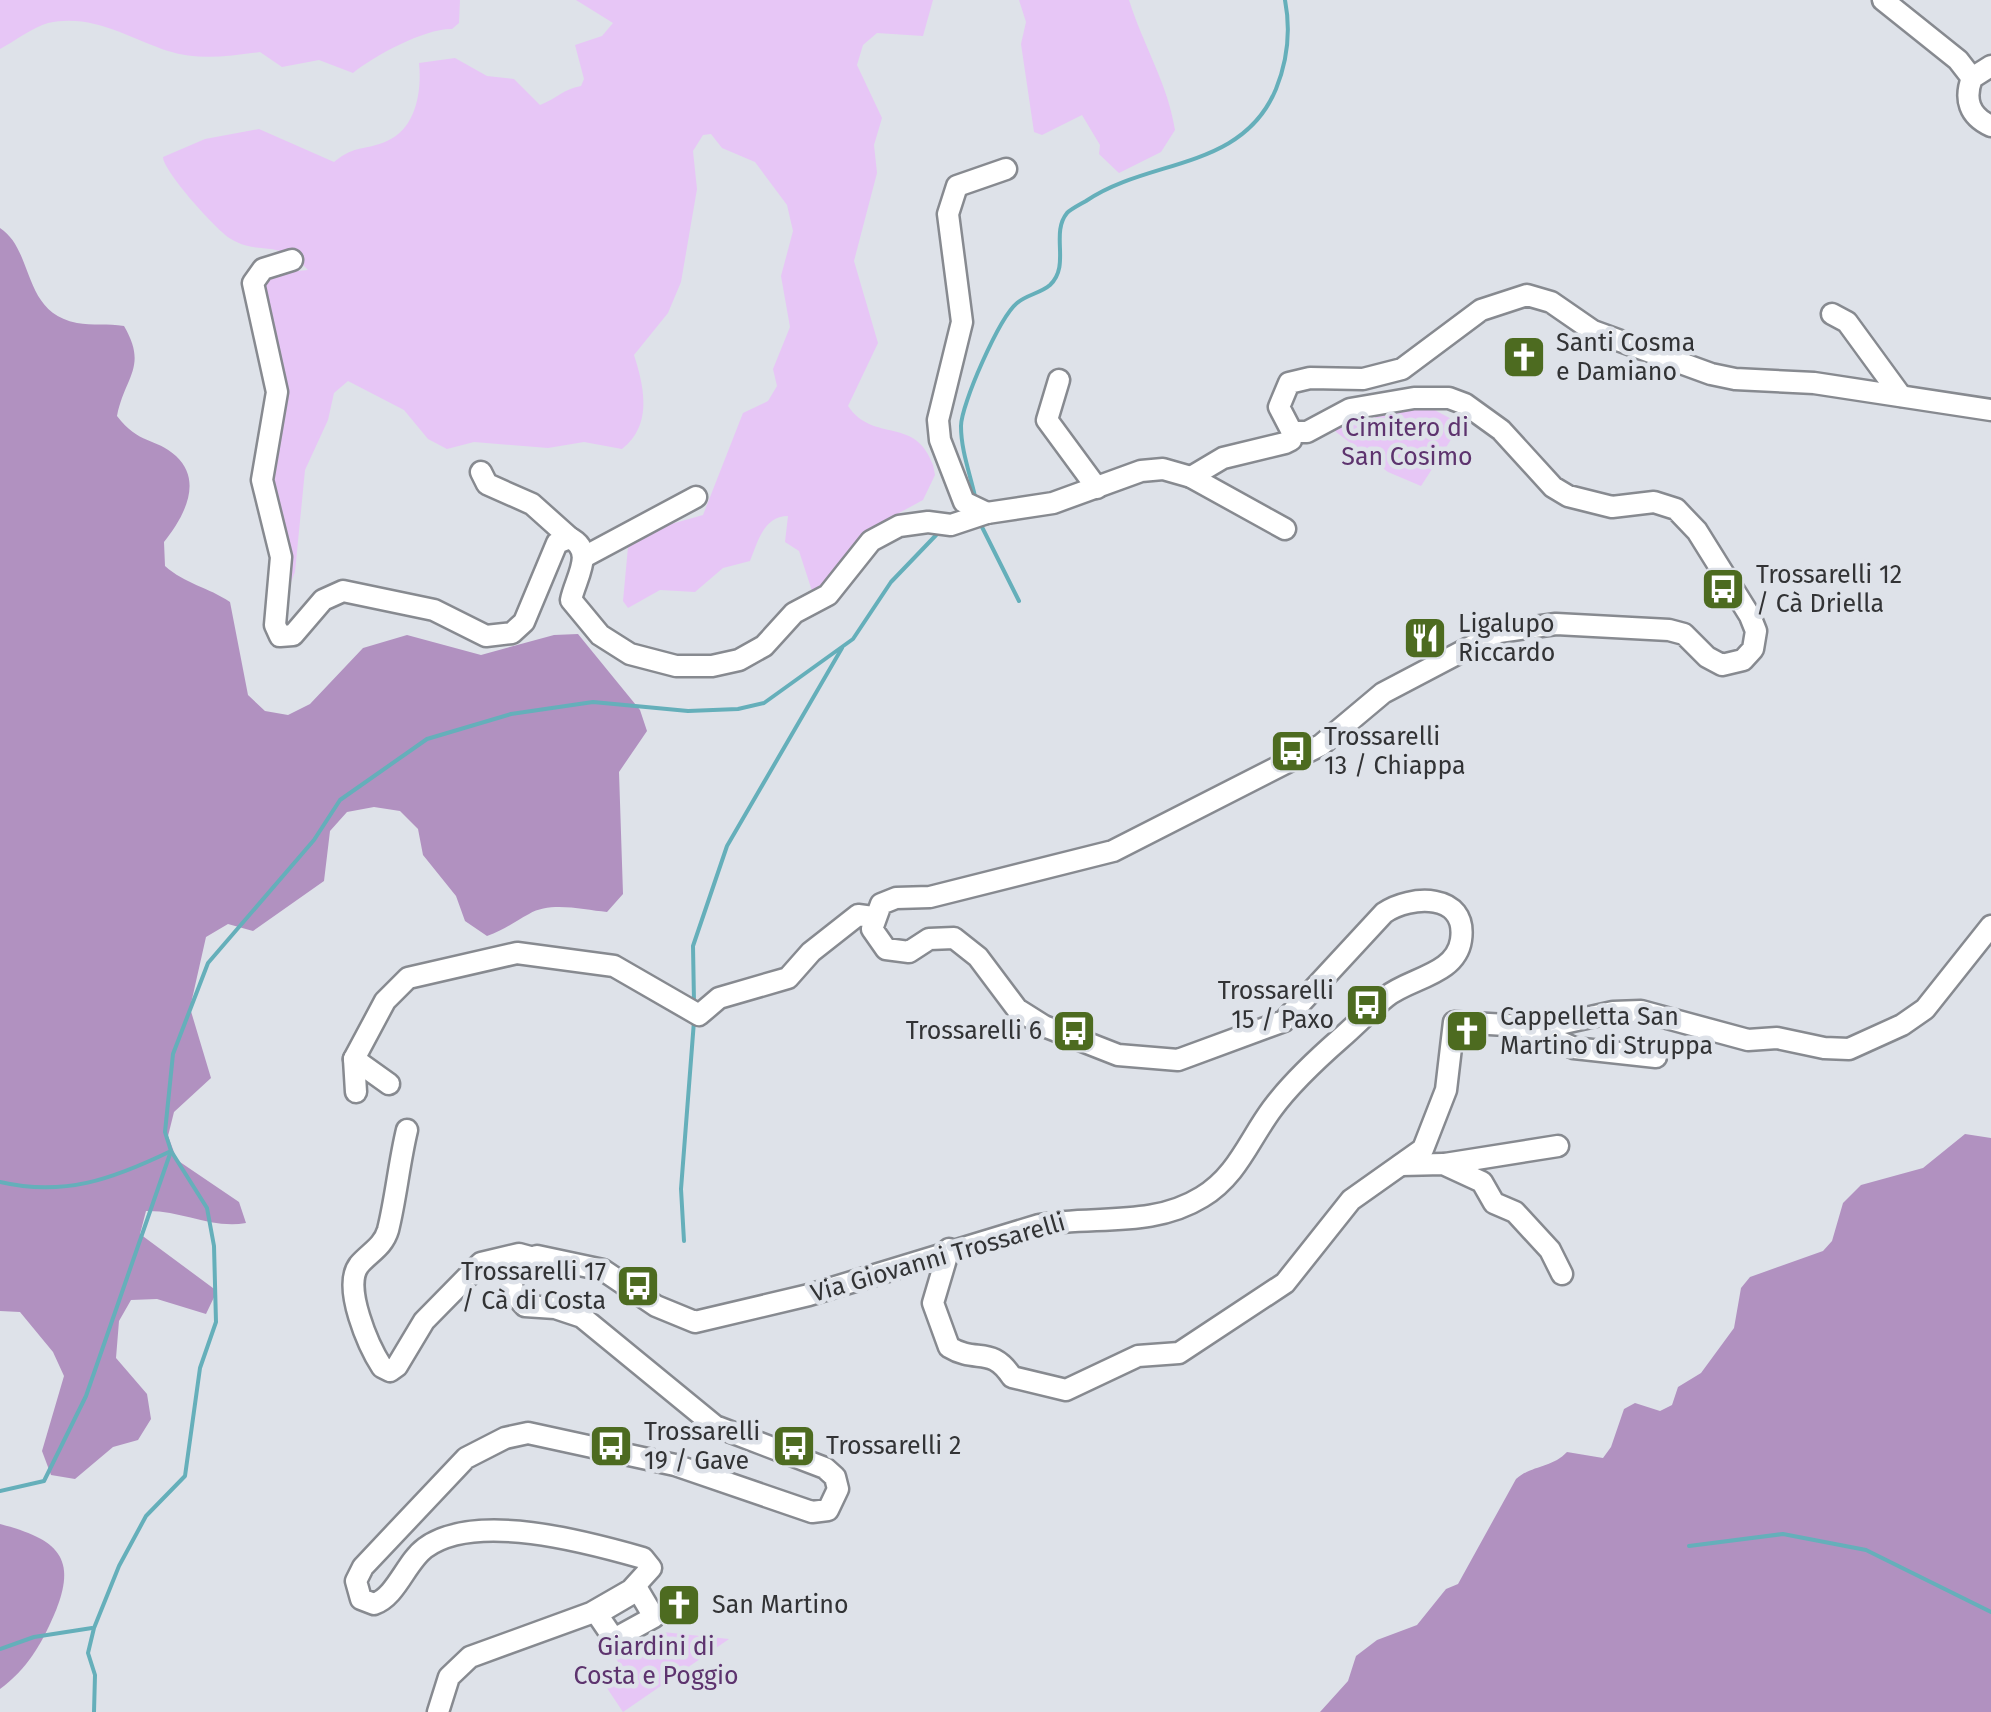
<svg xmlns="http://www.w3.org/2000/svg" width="1991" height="1712" font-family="'Fira Sans',sans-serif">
<rect width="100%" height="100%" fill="#dee2e9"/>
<!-- green -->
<g fill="#e7c6f6">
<path d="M 0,0 L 460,0 L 459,23 L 452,29 C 426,28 375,55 353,73 L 319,60 L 282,67 L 260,52 C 229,56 199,61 168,51 C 129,38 92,13 48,23 C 33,27 15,41 0,49 Z"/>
<path d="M 576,0 L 933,0 L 923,36 L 877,33 L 863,45 L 857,65 L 882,118 L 874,145 L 877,173 L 854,261 L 878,343 L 848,406 C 874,444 915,415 933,465 L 935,475 L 923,500 L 864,532 L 841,566 L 813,594 L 799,551 L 785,542 L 788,516 C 764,516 758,541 750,561 L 723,568 L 695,592 L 660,590 L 628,608 L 623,601 L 628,547 L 650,530 L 703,515 L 743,413 L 768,401 L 777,386 L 773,369 L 790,327 L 781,276 L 793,231 L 787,205 L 755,162 L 722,148 L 711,134 L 703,135 L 693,151 L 697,189 L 681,282 L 668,313 L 634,355 C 644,386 653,425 622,449 L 584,442 L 548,448 L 474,442 L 447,449 L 428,439 L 404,410 L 348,381 L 334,393 L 328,420 L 305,470 L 295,572 L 287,592 L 270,477 L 278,429 L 258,291 L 264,274 L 308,270 C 278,237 261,257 231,239 C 217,231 163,171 163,157 L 205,139 L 259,129 L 334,162 C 356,144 365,151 387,141 C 416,129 422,91 419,63 L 455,58 L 487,76 L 514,79 L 540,105 C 556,99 563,89 581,86 L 584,79 L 575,45 L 602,36 L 613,23 Z"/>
<path d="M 1019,0 L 1129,0 C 1143,45 1168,84 1175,130 L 1161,152 L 1119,173 L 1099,154 L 1100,145 L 1082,115 L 1042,135 L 1034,132 L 1021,44 L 1026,22 Z"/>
<path d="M 1425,405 L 1461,424 L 1421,486 L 1388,472 L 1331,428 L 1347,417 Z"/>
<path d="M 663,1632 L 729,1639 L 623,1712 L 601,1679 L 620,1665 L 612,1652 Z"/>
</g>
<!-- forest -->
<g fill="#b191c0">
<path d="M 0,228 C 35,251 21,312 77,323 C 92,326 108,323 124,326 C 148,367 125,376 117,416 C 139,445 155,437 176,456 C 204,482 183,518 164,542 L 165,566 C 185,584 208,587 230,602 L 248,695 L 265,711 L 288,715 L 310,704 L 363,648 L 407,635 L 481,655 L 554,635 L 578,634 L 640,710 L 647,731 L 619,772 L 623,894 L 607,912 C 583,910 551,901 529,914 C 514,922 504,930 487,936 L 465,921 L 456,896 L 423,855 L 418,829 L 400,811 L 374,807 L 347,812 L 330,831 L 324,881 L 253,931 L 228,924 L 206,937 L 190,1008 L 211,1078 L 174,1112 L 168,1136 L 177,1160 L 239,1202 L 246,1223 C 211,1229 181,1210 146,1211 L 140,1234 L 217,1291 L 206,1314 L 157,1299 L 131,1300 L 119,1321 L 116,1358 L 147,1394 L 151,1419 L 138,1440 L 113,1447 L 75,1479 L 51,1475 L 42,1451 L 64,1376 L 53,1352 L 20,1312 L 0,1311 Z"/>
<path d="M 1965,1134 L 1991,1138 L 1991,1712 L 1320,1712 L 1348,1681 L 1356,1656 L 1377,1640 L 1417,1625 L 1446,1589 L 1458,1584 L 1516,1479 C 1532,1465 1552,1468 1567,1452 L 1603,1458 L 1611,1447 L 1624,1409 L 1635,1403 L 1660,1411 L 1672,1405 L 1678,1387 L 1701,1373 L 1734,1328 L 1741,1288 L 1750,1277 L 1823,1251 L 1832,1241 L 1843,1203 L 1861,1185 L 1923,1168 Z"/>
<path d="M 0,1524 C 57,1539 79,1557 54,1615 C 41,1645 27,1669 0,1689 Z"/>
</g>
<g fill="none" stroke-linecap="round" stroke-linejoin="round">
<!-- stream -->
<g stroke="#65afba" stroke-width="4">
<path d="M 976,501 C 971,476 961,452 961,426 C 961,405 999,318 1017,303 C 1026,295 1041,293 1050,285 C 1071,265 1050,234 1067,213 C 1071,209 1081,204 1086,201 C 1149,158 1242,171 1276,89 C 1288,59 1291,31 1285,0"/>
<path d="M 981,525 L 1019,601"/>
<path d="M 694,1002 L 693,946 L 727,846 L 842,648"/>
<path d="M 0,1182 C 64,1197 113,1179 171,1151"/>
<path d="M 684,1241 L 681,1189 L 694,1021"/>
<path d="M 0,1491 L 44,1481 L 86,1396 L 171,1151"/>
<path d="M 1689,1546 L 1783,1534 L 1866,1550 L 1991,1612"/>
<path d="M 0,1649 L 34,1637 L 92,1628"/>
<path d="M 94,1712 L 95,1675 L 88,1653 L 94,1628 L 119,1566 L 146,1516 L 185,1476 L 200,1368 L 216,1322 L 214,1246 L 207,1208 L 171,1151 L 165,1132 L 173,1054 L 208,963 L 314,840 L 340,800 L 427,739 L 511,714 L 593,702 L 688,711 L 738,709 L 764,703 L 853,639 L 891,582 L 940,531"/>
</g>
<!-- minor casing -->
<g stroke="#878a90" stroke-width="25">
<g id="minor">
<path d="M 1883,0 L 1958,60 L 1972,78"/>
<path d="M 1991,66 L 1972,78 C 1964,99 1969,116 1991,126"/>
<path d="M 292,260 L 263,269 L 253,283 L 277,392 L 262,480 L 281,557 L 275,625 L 280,636 L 293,635 L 323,600 L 343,591 L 434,610 L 486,636 L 512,633 L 524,622 L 557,543 L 570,538 C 596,551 575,579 571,600 L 600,635 L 630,654 L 676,666 L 712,666 L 739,660 L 764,646 L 794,613 L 828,595 L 871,541 L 899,526 L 928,522 L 951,525 L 987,513 L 1053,503 L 1141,471 L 1163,469 L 1191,477 L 1285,529"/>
<path d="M 1832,314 L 1847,322 L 1901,396"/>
<path d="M 1059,380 L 1047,420 L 1097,488"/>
<path d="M 481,472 L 487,484 L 532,504 L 570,538"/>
<path d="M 1191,477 L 1223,458 L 1285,443 L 1291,440 L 1292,432"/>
<path d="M 987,513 L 964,502 L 940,440 L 938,420 L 962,322 L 948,214 L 957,186 L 1006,169"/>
<path d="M 584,557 L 696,497"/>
<path d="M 1537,1029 L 1613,1012 L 1641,1011 L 1748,1040 L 1777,1038 L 1824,1048 L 1849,1049 L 1902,1025 L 1925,1009 L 1991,926"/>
<path d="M 354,1059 L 389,1084"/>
<path d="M 356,1092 L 354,1059 L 385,1001 L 408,978 L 517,953 L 614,966 L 699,1015 L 719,998 L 788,978 L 811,952 L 858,915 L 873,917"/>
<path d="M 407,1130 C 399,1163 396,1198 388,1230 C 383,1247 369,1253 359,1265 C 342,1287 369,1347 382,1367 L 390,1371 L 397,1366 L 424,1321 L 481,1263 L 519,1254 L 530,1257"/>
<path d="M 1445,1164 L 1558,1146"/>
<path d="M 1401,1165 L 1443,1164 L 1482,1182 L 1494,1203 L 1515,1212 L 1550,1250 L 1562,1274"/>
<path d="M 949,1249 L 933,1303 L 949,1347 C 977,1364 991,1345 1012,1377 L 1066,1390 L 1138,1356 L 1179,1353 L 1285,1283 L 1351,1200 L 1423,1149 L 1446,1090 L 1454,1022 L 1524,1026 L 1574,1048 L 1656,1057"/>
<path d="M 638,1590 L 654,1617 L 614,1639 L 597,1614 Z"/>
<path d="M 438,1712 L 449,1677 L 470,1657 L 591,1613 L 631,1590 L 651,1568 L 643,1558 C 587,1542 475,1511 425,1548 C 406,1562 396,1597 374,1604 L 361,1599 L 356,1581 L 363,1567 L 466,1458 L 505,1438 L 528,1433 L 675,1465 L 812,1512 L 828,1510 L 838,1489 L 835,1477 L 825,1468 L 715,1426 L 582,1317 L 555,1308 L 525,1306 L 514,1294 L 511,1279 L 522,1261 L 537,1256 L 603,1270 L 656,1306 L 695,1322 L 809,1295 L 1039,1225 C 1094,1215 1152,1228 1202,1197 C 1237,1176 1249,1140 1272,1109 C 1291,1083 1317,1059 1341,1038 C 1356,1025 1370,1010 1386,997 C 1409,978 1456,975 1461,940 C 1468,892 1410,895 1384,913 L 1284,1021 L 1178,1060 L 1118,1055 L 1044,1026 L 1017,1009 L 978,957 L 954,938 L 929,939 L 909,952 L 886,949 L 872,929 L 881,904 L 896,898 L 930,897 L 1113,851 L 1321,745 L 1383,693 L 1499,632 L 1556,624 L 1669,630 L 1684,634 L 1707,657 L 1722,665 L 1743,660 L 1753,649 L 1756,631 L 1750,616 L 1697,531 L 1676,509 L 1654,502 L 1612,507 L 1568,496 L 1553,487 L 1501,430 L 1465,404 L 1449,398 L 1414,398 L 1350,409 L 1307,432 L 1292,432 L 1279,407 L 1289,383 L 1310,378 L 1363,379 L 1402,369 L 1481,310 L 1527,295 L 1551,302 L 1593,331 L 1711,374 L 1735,379 L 1814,383 L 1991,410"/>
</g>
</g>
<!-- minor -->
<use href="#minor" stroke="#fff" stroke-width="20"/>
</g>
<!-- icons -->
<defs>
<g id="church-square" transform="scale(2.25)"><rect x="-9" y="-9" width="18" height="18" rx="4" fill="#4d6b20" stroke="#dee2e9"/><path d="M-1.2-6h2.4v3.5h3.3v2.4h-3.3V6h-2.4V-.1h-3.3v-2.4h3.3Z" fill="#fff"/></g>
<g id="bus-square" transform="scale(2.25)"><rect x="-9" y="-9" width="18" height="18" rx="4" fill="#4d6b20" stroke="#dee2e9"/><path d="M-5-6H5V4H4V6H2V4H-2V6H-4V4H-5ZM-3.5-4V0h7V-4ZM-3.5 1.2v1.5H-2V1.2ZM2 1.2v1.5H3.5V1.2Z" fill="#fff"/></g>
<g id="restaurant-square" transform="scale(2.25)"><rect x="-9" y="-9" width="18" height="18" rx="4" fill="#4d6b20" stroke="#dee2e9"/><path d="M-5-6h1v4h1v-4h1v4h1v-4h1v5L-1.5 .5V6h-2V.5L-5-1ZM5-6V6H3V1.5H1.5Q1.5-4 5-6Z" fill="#fff"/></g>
</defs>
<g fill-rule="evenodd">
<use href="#church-square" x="1524" y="357"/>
<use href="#bus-square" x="1723" y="589"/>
<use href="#restaurant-square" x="1425" y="638"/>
<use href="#bus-square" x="1292" y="751"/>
<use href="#bus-square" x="1367" y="1005"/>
<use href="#bus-square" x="1074" y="1031"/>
<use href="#church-square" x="1467" y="1031"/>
<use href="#bus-square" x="638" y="1286"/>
<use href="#bus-square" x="611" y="1446"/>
<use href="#bus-square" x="794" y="1446"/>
<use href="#church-square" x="679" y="1605"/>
</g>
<g text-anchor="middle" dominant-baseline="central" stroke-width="9" stroke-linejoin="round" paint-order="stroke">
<!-- poi labels -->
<g font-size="25" fill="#323335" stroke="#dee2e9" text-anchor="start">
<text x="1556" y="343">Santi Cosma<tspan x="1556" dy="29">e Damiano</tspan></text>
<text x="1756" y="575">Trossarelli 12<tspan x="1756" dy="29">/ Cà Driella</tspan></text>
<text x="1458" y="624">Ligalupo<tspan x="1458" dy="29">Riccardo</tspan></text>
<text x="1324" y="737">Trossarelli<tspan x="1324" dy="29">13 / Chiappa</tspan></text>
<text x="1334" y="991" text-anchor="end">Trossarelli<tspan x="1334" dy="29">15 / Paxo</tspan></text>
<text x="1500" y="1017">Cappelletta San<tspan x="1500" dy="29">Martino di Struppa</tspan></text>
<text x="1042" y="1031" text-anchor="end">Trossarelli 6</text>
<text x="606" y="1272" text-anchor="end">Trossarelli 17<tspan x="606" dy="29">/ Cà di Costa</tspan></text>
<text x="644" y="1432">Trossarelli<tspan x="644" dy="29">19 / Gave</tspan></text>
<text x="826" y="1446">Trossarelli 2</text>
<text x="712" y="1605">San Martino</text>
</g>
<!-- park labels -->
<g font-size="25" fill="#5d336e" stroke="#dee2e9">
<text x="1407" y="428">Cimitero di<tspan x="1407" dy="29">San Cosimo</tspan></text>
<text x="656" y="1647">Giardini di<tspan x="656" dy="29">Costa e Poggio</tspan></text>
</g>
<!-- street labels -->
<g font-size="25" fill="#323335" stroke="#dee2e9">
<text transform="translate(938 1258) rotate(-16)">Via Giovanni Trossarelli</text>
</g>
</g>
</svg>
